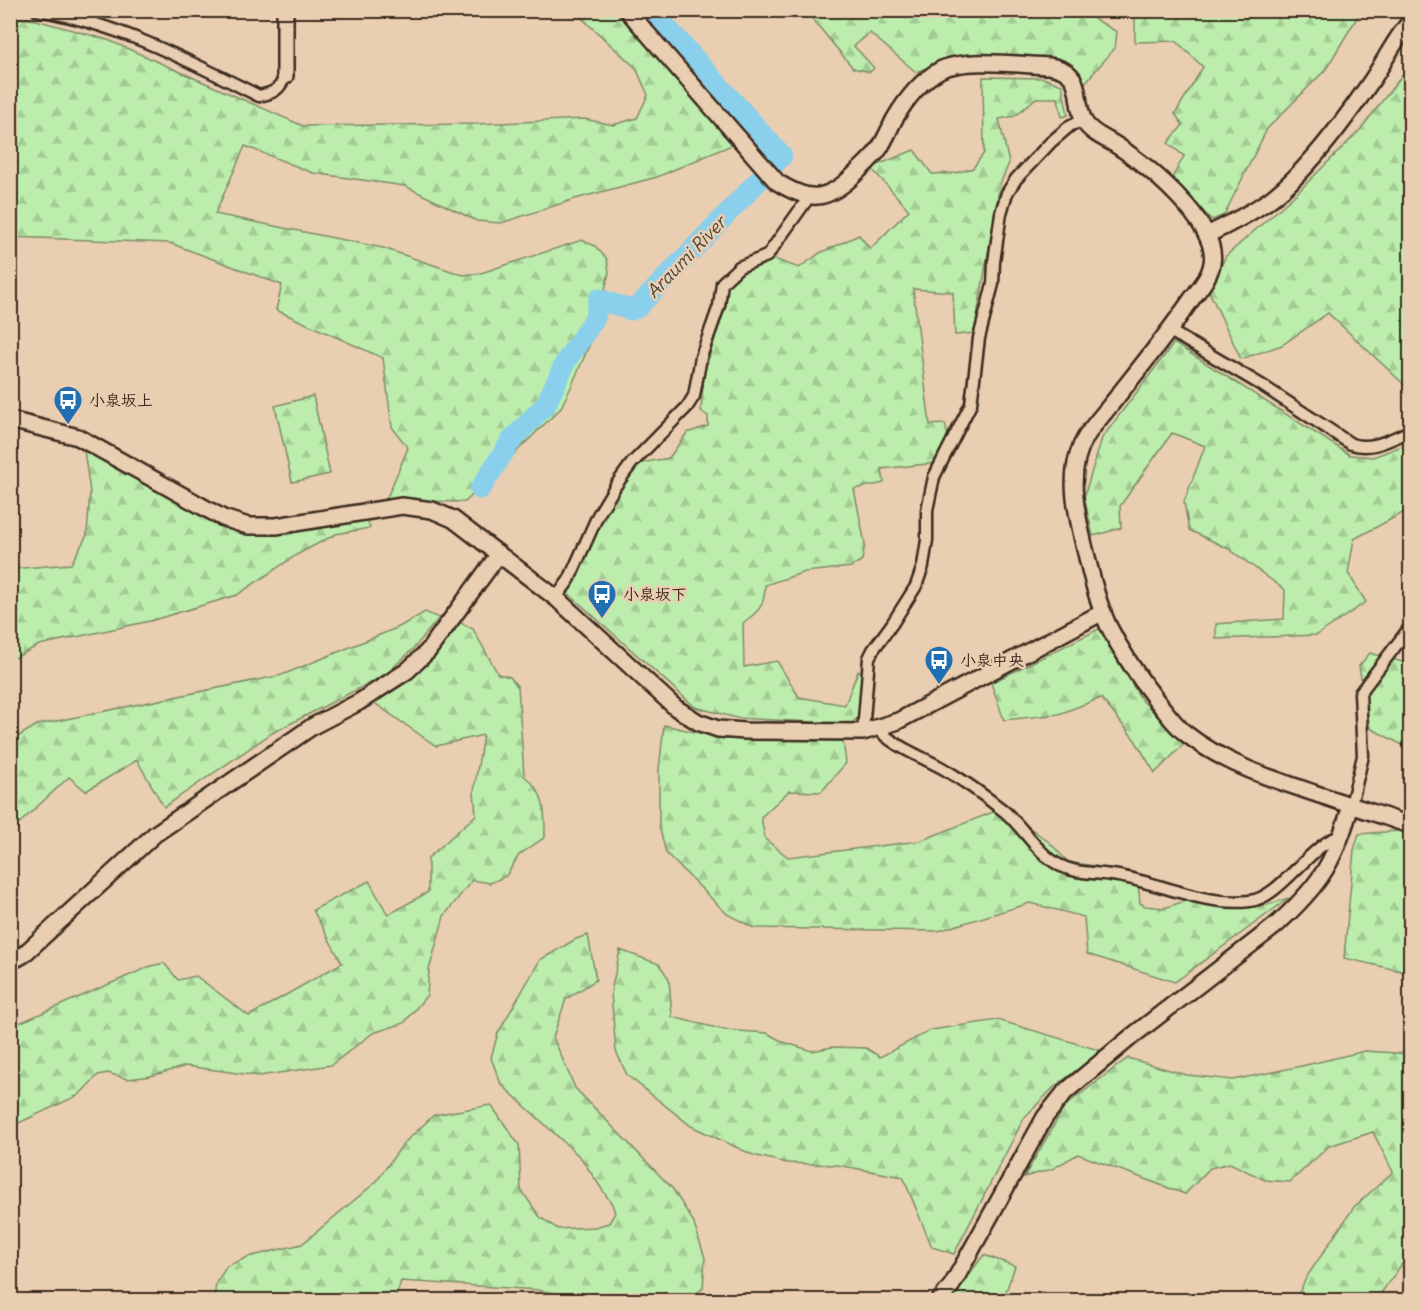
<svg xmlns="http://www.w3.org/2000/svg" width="1421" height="1311" font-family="Delius,'Klee One',sans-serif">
<defs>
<pattern id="forest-firs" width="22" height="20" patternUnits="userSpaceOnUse" patternTransform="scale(1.5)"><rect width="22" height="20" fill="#bdedad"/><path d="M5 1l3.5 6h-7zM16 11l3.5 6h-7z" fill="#a3cb94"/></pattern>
</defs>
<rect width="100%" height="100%" fill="#e9ceb1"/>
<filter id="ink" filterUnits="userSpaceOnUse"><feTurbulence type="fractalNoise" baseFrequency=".0167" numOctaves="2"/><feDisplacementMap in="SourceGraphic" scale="12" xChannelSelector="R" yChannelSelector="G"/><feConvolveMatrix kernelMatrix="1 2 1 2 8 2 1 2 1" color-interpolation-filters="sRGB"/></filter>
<g filter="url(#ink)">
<!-- forest -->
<g fill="url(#forest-firs)" stroke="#7c8c66" stroke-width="1.5">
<path d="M 574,11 L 616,11 L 734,144 L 657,177 L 575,199 L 501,223 L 477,221 L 405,186 L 313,173 L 245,146 L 215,214 L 383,248 L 463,275 L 481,273 L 582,240 L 595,246 L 607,259 L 609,272 L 595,332 L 571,387 L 560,409 L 465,502 L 386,500 L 408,448 L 392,427 L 383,358 L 276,310 L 282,285 L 170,243 L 11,237 L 11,17 L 36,20 L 108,40 L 303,126 L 477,124 L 584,119 L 613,125 L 637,118 L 648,95 L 636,68 Z"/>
<path d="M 635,11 L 653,11 L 724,86 L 778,156 L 773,162 Z"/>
<path d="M 806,11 L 1081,11 L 1117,32 L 1115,48 L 1084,84 L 1075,69 L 1062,61 L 973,55 L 948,60 L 916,72 L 870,33 L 854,46 L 874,68 L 870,72 L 853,68 Z"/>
<path d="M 1135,11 L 1361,11 L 1326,69 L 1267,129 L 1224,215 L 1212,220 L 1171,180 L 1184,156 L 1168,143 L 1183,125 L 1175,114 L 1203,67 L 1176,41 L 1135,42 Z"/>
<path d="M 1410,65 L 1410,390 L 1328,313 L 1282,345 L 1241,359 L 1209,291 L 1226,256 L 1296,194 L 1360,130 Z"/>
<path d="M 983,77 L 1043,78 L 1062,85 L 1068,115 L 1062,117 L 1058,98 L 1036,98 L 1015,116 L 999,119 L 1009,163 L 1000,184 L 974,333 L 955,335 L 953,292 L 913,289 L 930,425 L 945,424 L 949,441 L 936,463 L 882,469 L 884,483 L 854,489 L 865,544 L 862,560 L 851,567 L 805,572 L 765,585 C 765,606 759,611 743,623 L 744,667 L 777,661 L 799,697 L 845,705 L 858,671 L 864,672 L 860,716 L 850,724 L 737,718 L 695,707 L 568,593 C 579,570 617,476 637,465 C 645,461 660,460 669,458 L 687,433 L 708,426 L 708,416 L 701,411 L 704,373 L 723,314 L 726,289 L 731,279 L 752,266 L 774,259 L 799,268 L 820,253 L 859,235 L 870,249 L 909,210 L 873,170 L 875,166 L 914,150 L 932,174 L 956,173 L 973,168 L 984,153 Z"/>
<path d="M 1174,343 L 1350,455 L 1373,457 L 1410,443 L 1410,509 L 1354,539 L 1348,573 L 1366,602 L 1317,635 L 1216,639 L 1216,624 L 1284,619 L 1285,590 L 1229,549 L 1189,530 L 1184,502 L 1205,446 L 1172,433 L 1120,506 L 1121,528 L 1093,536 L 1084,497 L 1102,438 Z"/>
<path d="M 313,396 L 330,474 L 292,482 L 275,406 Z"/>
<path d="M 84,450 L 229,530 L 269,534 L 367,519 L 370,528 L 336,534 L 298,554 L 237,595 L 150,621 L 39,645 L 11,660 L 11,569 L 71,564 L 87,535 L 90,492 Z"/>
<path d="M 425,612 L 439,618 L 414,648 L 385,675 L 272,733 L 164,807 L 137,760 L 86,791 L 69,777 L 11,831 L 11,741 L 37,725 L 282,675 L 399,627 Z"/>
<path d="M 457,621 L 473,629 L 498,674 L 510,677 L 518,687 L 524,776 C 546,792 545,812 545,837 L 519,855 L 506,876 L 490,883 L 472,880 L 444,916 L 429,970 L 427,995 L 404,1023 L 373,1033 L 331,1065 L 259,1076 L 186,1066 L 151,1076 L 128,1079 L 108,1073 L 98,1075 L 79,1095 L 10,1127 L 10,1027 L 151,966 L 164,963 L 178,980 L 196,976 L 249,1016 L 342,963 L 313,910 L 369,881 L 388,915 L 428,892 L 428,858 L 476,815 L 474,791 L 483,735 L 436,746 L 373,702 L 421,668 Z"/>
<path d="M 1101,628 L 1107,643 L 1141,699 L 1184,744 L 1155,773 L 1135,740 L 1101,698 L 1059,714 L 1004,720 L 991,683 Z"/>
<path d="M 1370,653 L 1410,664 L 1410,749 L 1370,728 L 1359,666 Z"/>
<path d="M 664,725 L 725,739 L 843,741 L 846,763 L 821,792 L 789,791 L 761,817 L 765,839 L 788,857 L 920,841 L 1003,808 L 1049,842 L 1068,862 L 1095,866 L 1138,881 L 1140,903 L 1145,906 L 1164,908 L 1185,901 L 1264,906 L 1289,898 L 1175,982 L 1087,954 L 1084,917 L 1030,903 L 938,931 L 754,928 L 727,914 L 666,853 L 659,825 L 659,770 Z"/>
<path d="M 1398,831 L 1410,832 L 1410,973 L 1344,958 L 1354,850 L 1359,834 Z"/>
<path d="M 588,935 L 596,980 L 566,999 L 553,1037 L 575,1088 L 672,1188 L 693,1221 L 705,1258 L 703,1288 L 688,1300 L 594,1300 L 538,1290 L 401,1281 L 395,1300 L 214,1300 L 216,1283 L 227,1266 L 248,1257 L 302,1244 L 376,1182 L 403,1144 L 434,1115 L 491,1105 L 519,1145 L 521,1190 L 540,1217 L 558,1229 L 595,1227 L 609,1223 L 615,1213 L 612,1204 L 581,1158 L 501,1084 L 491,1058 L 498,1033 L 540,960 L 576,939 Z"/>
<path d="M 620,950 L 659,964 L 669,979 L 672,1017 L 725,1030 L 767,1033 L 783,1042 L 812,1051 L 832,1047 L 866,1048 L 880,1057 L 931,1030 L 998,1020 L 1102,1051 L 1054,1087 L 1024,1118 L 954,1254 L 932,1247 L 903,1177 L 837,1165 L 787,1163 L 753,1155 L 691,1126 L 627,1075 L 616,1051 L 611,992 Z"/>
<path d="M 1365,1051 L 1410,1054 L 1410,1253 L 1376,1300 L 1296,1300 L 1306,1278 L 1354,1207 L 1393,1172 L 1373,1132 L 1329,1146 L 1290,1182 L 1265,1180 L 1230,1163 L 1210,1168 L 1185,1194 L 1078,1154 L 1052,1169 L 1024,1177 L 1065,1106 L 1128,1058 L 1187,1075 L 1233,1080 L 1302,1066 Z"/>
<path d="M 984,1255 L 1015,1266 L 1003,1300 L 949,1300 Z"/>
</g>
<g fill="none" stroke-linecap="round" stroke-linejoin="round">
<!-- river -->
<path stroke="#8acfec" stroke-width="21" d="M 480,489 L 511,441 L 546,404 L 566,361 L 595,318 L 599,299 L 631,310 L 637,308 L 782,156 L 651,10"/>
<!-- street casing -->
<g stroke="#3b2a1e" stroke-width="15">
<g id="street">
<path d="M 37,10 C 117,23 187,60 259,96 C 273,93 280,90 285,76"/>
<path d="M 1170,331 L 1263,386 L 1351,444 C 1372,451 1391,439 1410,431"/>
<path d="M 556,598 L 569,580 L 598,515 L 616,485 L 632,463 L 687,407 L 694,396 L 701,357 L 719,306 L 722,283 L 739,267 L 767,256 L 809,197"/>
<path d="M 878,729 C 896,748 921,756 944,769 C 964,781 985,796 1004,811 C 1023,827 1036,852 1059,865 C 1076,874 1094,872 1112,875 C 1158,881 1203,907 1250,901 C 1281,898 1312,841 1342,836"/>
<path d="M 863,732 L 869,658 L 873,650 L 892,624 L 916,586 L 923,566 L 927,540 L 927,510 L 934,477 L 971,404 L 979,338 L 993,284 L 994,262 L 1001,213 L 1007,193 L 1016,179 L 1051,142 L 1071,125 L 1083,121"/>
<path d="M 1351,805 L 1363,756 L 1360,693 L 1410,627"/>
</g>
</g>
<!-- secondary casing -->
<g stroke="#3b2a1e" stroke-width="20">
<g id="secondary">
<path d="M 285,10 L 285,76"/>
<path d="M 627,10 L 777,182 C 809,202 826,202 854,175 C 862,167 872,159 879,149 C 885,140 889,130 894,120 C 905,101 920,81 940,70 C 965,57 1021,65 1049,66 C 1088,72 1072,101 1085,123 C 1091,132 1102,137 1111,142 C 1142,160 1220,223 1212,263 C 1210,277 1199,289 1191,300 C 1169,332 1144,363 1120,393 C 1110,407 1097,420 1087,435 C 1065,469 1076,512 1085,549 C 1091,574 1097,601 1108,625 C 1121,651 1139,678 1157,701 C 1166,712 1174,724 1185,733 C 1223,763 1269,778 1314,793 C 1346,804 1378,814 1410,825"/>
<path d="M 1207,235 C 1228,225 1249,214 1268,201 C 1304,175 1344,121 1370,83 C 1384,63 1394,40 1410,22"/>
<path d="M 10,420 L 78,437 L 223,518 L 248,526 L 276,526 L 402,506 L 432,510 L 453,519 L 556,598 L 676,708 L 698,722 L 718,729 L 745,731 L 863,732 L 898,721 L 1103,612"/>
<path d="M 10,962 L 23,955 L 155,834 L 313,726 L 359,702 L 407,671 L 428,651 L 499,554"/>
<path d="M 940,1300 L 952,1285 L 1045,1117 L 1065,1092 L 1131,1037 L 1275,926 C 1320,885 1334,864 1351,805"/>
</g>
</g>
<!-- street -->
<use href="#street" stroke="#e9ceb1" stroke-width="10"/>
<!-- secondary -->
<use href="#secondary" stroke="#e9ceb1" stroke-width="15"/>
</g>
</g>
<!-- icons -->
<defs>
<g id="bus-pin" transform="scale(1.5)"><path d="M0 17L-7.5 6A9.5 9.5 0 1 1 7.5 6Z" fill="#1f6fb2" stroke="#e9ceb1"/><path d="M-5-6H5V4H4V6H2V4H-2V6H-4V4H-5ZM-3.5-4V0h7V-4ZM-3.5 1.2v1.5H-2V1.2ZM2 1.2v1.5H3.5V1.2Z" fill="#fff"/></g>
</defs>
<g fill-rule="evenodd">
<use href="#bus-pin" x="68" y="400"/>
<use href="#bus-pin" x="602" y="594"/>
<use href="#bus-pin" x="939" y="660"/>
</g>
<g text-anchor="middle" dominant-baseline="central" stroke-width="5" stroke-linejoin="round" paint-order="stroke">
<!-- poi labels -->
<g font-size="16" font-weight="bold" fill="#3b2a1e" stroke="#e9ceb1" text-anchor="start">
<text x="89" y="400">小泉坂上</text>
<text x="623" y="594">小泉坂下</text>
<text x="960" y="660">小泉中央</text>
</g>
<!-- water labels -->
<g font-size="18" font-style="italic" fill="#47433d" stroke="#e9ceb1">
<text transform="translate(686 257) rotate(-46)">Araumi River</text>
</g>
</g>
<!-- margin -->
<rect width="1421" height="1311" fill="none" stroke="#e9ceb1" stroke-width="36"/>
<rect x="18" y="18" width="1385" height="1275" fill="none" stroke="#3b2a1e" stroke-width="2" filter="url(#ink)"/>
</svg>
